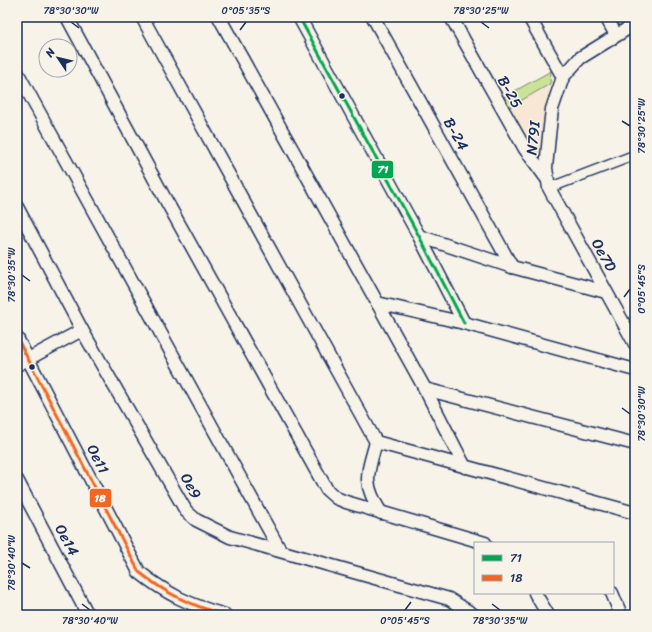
<svg xmlns="http://www.w3.org/2000/svg" width="652" height="632" font-family="Sriracha,sans-serif">
<rect width="100%" height="100%" fill="#f7f3e8"/>
<filter id="ink" filterUnits="userSpaceOnUse"><feTurbulence type="fractalNoise" baseFrequency=".025" numOctaves="2"/><feDisplacementMap in="SourceGraphic" scale="8" xChannelSelector="R" yChannelSelector="G"/><feConvolveMatrix kernelMatrix="1 2 1 2 8 2 1 2 1" color-interpolation-filters="sRGB"/></filter>
<g filter="url(#ink)">
<!-- built -->
<path fill="#f7e7d4" d="M 551,71 L 543,154 L 537,156 L 502,98 Z"/>
<!-- green -->
<path fill="#cce297" stroke="#74887a" d="M 551,71 L 550,84 L 508,108 L 502,98 Z"/>
<g fill="none" stroke-linecap="round" stroke-linejoin="round">
<!-- pedestrian casing -->
<g stroke="#1b2f5e" stroke-width="12">
<path id="pedestrian" d="M 549,188 L 635,155"/>
</g>
<!-- minor casing -->
<g stroke="#1b2f5e" stroke-width="15">
<g id="minor">
<path d="M 67,17 L 163,195 L 327,490 L 336,498 L 346,502 L 485,543"/>
<path d="M 142,17 L 376,442 C 367,475 362,482 381,513"/>
<path d="M 219,17 L 425,389 L 465,467"/>
<path d="M 299,17 L 419,236 L 464,323"/>
<path d="M 373,17 L 512,267"/>
<path d="M 451,17 L 525,149 L 547,179"/>
<path d="M 529,17 L 563,77"/>
<path d="M 606,17 L 616,35"/>
<path d="M 635,24 L 580,58 L 563,77 L 552,109 L 549,136 L 546,168 L 549,188 L 635,344"/>
<path d="M 17,72 L 280,550"/>
<path d="M 17,207 L 82,330 L 186,511 L 196,520 L 230,537 L 449,599 L 474,615"/>
<path d="M 419,236 L 512,267 L 606,292"/>
<path d="M 377,303 L 464,323 L 635,370"/>
<path d="M 17,338 L 139,572 C 168,595 190,605 225,615"/>
<path d="M 17,365 L 82,330"/>
<path d="M 425,389 L 635,444"/>
<path d="M 376,442 L 635,513"/>
<path d="M 17,480 L 88,615"/>
<path d="M 535,593 L 548,615"/>
<path d="M 612,593 L 621,615"/>
</g>
</g>
<!-- pedestrian -->
<use href="#pedestrian" stroke="#f7f3e8" stroke-width="9"/>
<!-- minor -->
<use href="#minor" stroke="#f7f3e8" stroke-width="12"/>
<!-- bus-1 casing -->
<g stroke="#f7f3e8" stroke-width="6">
<path id="bus-1" d="M 299,17 L 419,236 L 464,323"/>
</g>
<!-- bus-2 casing -->
<g stroke="#f7f3e8" stroke-width="6">
<path id="bus-2" d="M 17,338 L 139,572 C 168,595 190,605 225,615"/>
</g>
<!-- bus-1 -->
<use href="#bus-1" stroke="#00a651" stroke-width="3"/>
<!-- bus-2 -->
<use href="#bus-2" stroke="#f26522" stroke-width="3"/>
</g>
</g>
<!-- ticks -->
<path fill="none" stroke="#1b2f5e" stroke-width="1.5" d="M 71,22 L 79,28M 481,22 L 489,28M 240,30 L 246,22M 622,121 L 630,126M 22,275 L 30,281M 624,297 L 630,289M 622,408 L 630,414M 22,563 L 30,568M 82,604 L 90,610M 492,604 L 500,610M 405,610 L 411,602"/>
<!-- markers -->
<g fill="#1b2f5e" stroke="#f7f3e8" stroke-width="1.5">
<circle cx="342" cy="96" r="3.5"/>
<circle cx="32" cy="367" r="3.5"/>
</g>
<g text-anchor="middle" dominant-baseline="central" stroke-width="3" stroke-linejoin="round" paint-order="stroke">
<!-- street labels -->
<g font-size="15" fill="#1b2f5e" stroke="#f7f3e8">
<text transform="translate(510 92) rotate(61)">B-25</text>
<text transform="translate(456 134) rotate(61)">B-24</text>
<text transform="translate(533 138) rotate(-84)">N79I</text>
<text transform="translate(604 255) rotate(61)">Oe7D</text>
<text transform="translate(98 459) rotate(63)">Oe11</text>
<text transform="translate(191 486) rotate(61)">Oe9</text>
<text transform="translate(67 540) rotate(62)">Oe14</text>
</g>
</g>
<g stroke="#f7f3e8" stroke-width="1.5">
<rect x="371" y="160" width="23" height="19" rx="4" fill="#00a651"/>
<rect x="89" y="488" width="23" height="20" rx="4" fill="#f26522"/>
</g>
<g font-size="11" text-anchor="middle" font-weight="bold" fill="#fff">
<text x="383" y="173">71</text>
<text x="100" y="502">18</text>
</g>
<!-- margin -->
<rect width="652" height="632" fill="none" stroke="#f7f3e8" stroke-width="44"/>
<!-- legend -->
<rect x="474" y="542" width="140" height="52" fill="#f7f3e8" stroke="#9fa5b1"/>
<rect x="482" y="555" width="20" height="6" fill="#00a651" stroke="#9fa5b1"/>
<text x="510" y="562" font-size="12" fill="#1b2f5e">71</text>
<rect x="482" y="575" width="20" height="6" fill="#f26522" stroke="#9fa5b1"/>
<text x="510" y="582" font-size="12" fill="#1b2f5e">18</text>
<!-- north arrow -->
<g transform="translate(58 58) rotate(305)"><circle r="19" fill="#f7f3e8" stroke="#9fa5b1"/>
<path d="M0-3L7 15L0 10L-7 15Z" fill="#1b2f5e"/>
<text y="-6" font-size="11" font-weight="bold" text-anchor="middle" fill="#1b2f5e">N</text>
</g>
<rect x="22" y="22" width="608" height="588" fill="none" stroke="#1b2f5e" stroke-width="1.5"/>
<g font-size="10" text-anchor="middle" fill="#1b2f5e">
<text x="71" y="14">78°30'30"W</text>
<text x="246" y="14">0°05'35"S</text>
<text x="481" y="14">78°30'25"W</text>
<text transform="translate(641 126) rotate(-90)" y="4">78°30'25"W</text>
<text transform="translate(11 275) rotate(-90)" y="4">78°30'35"W</text>
<text transform="translate(641 289) rotate(-90)" y="4">0°05'45"S</text>
<text transform="translate(641 414) rotate(-90)" y="4">78°30'30"W</text>
<text transform="translate(11 563) rotate(-90)" y="4">78°30'40"W</text>
<text x="90" y="624">78°30'40"W</text>
<text x="405" y="624">0°05'45"S</text>
<text x="500" y="624">78°30'35"W</text>
</g>
</svg>
